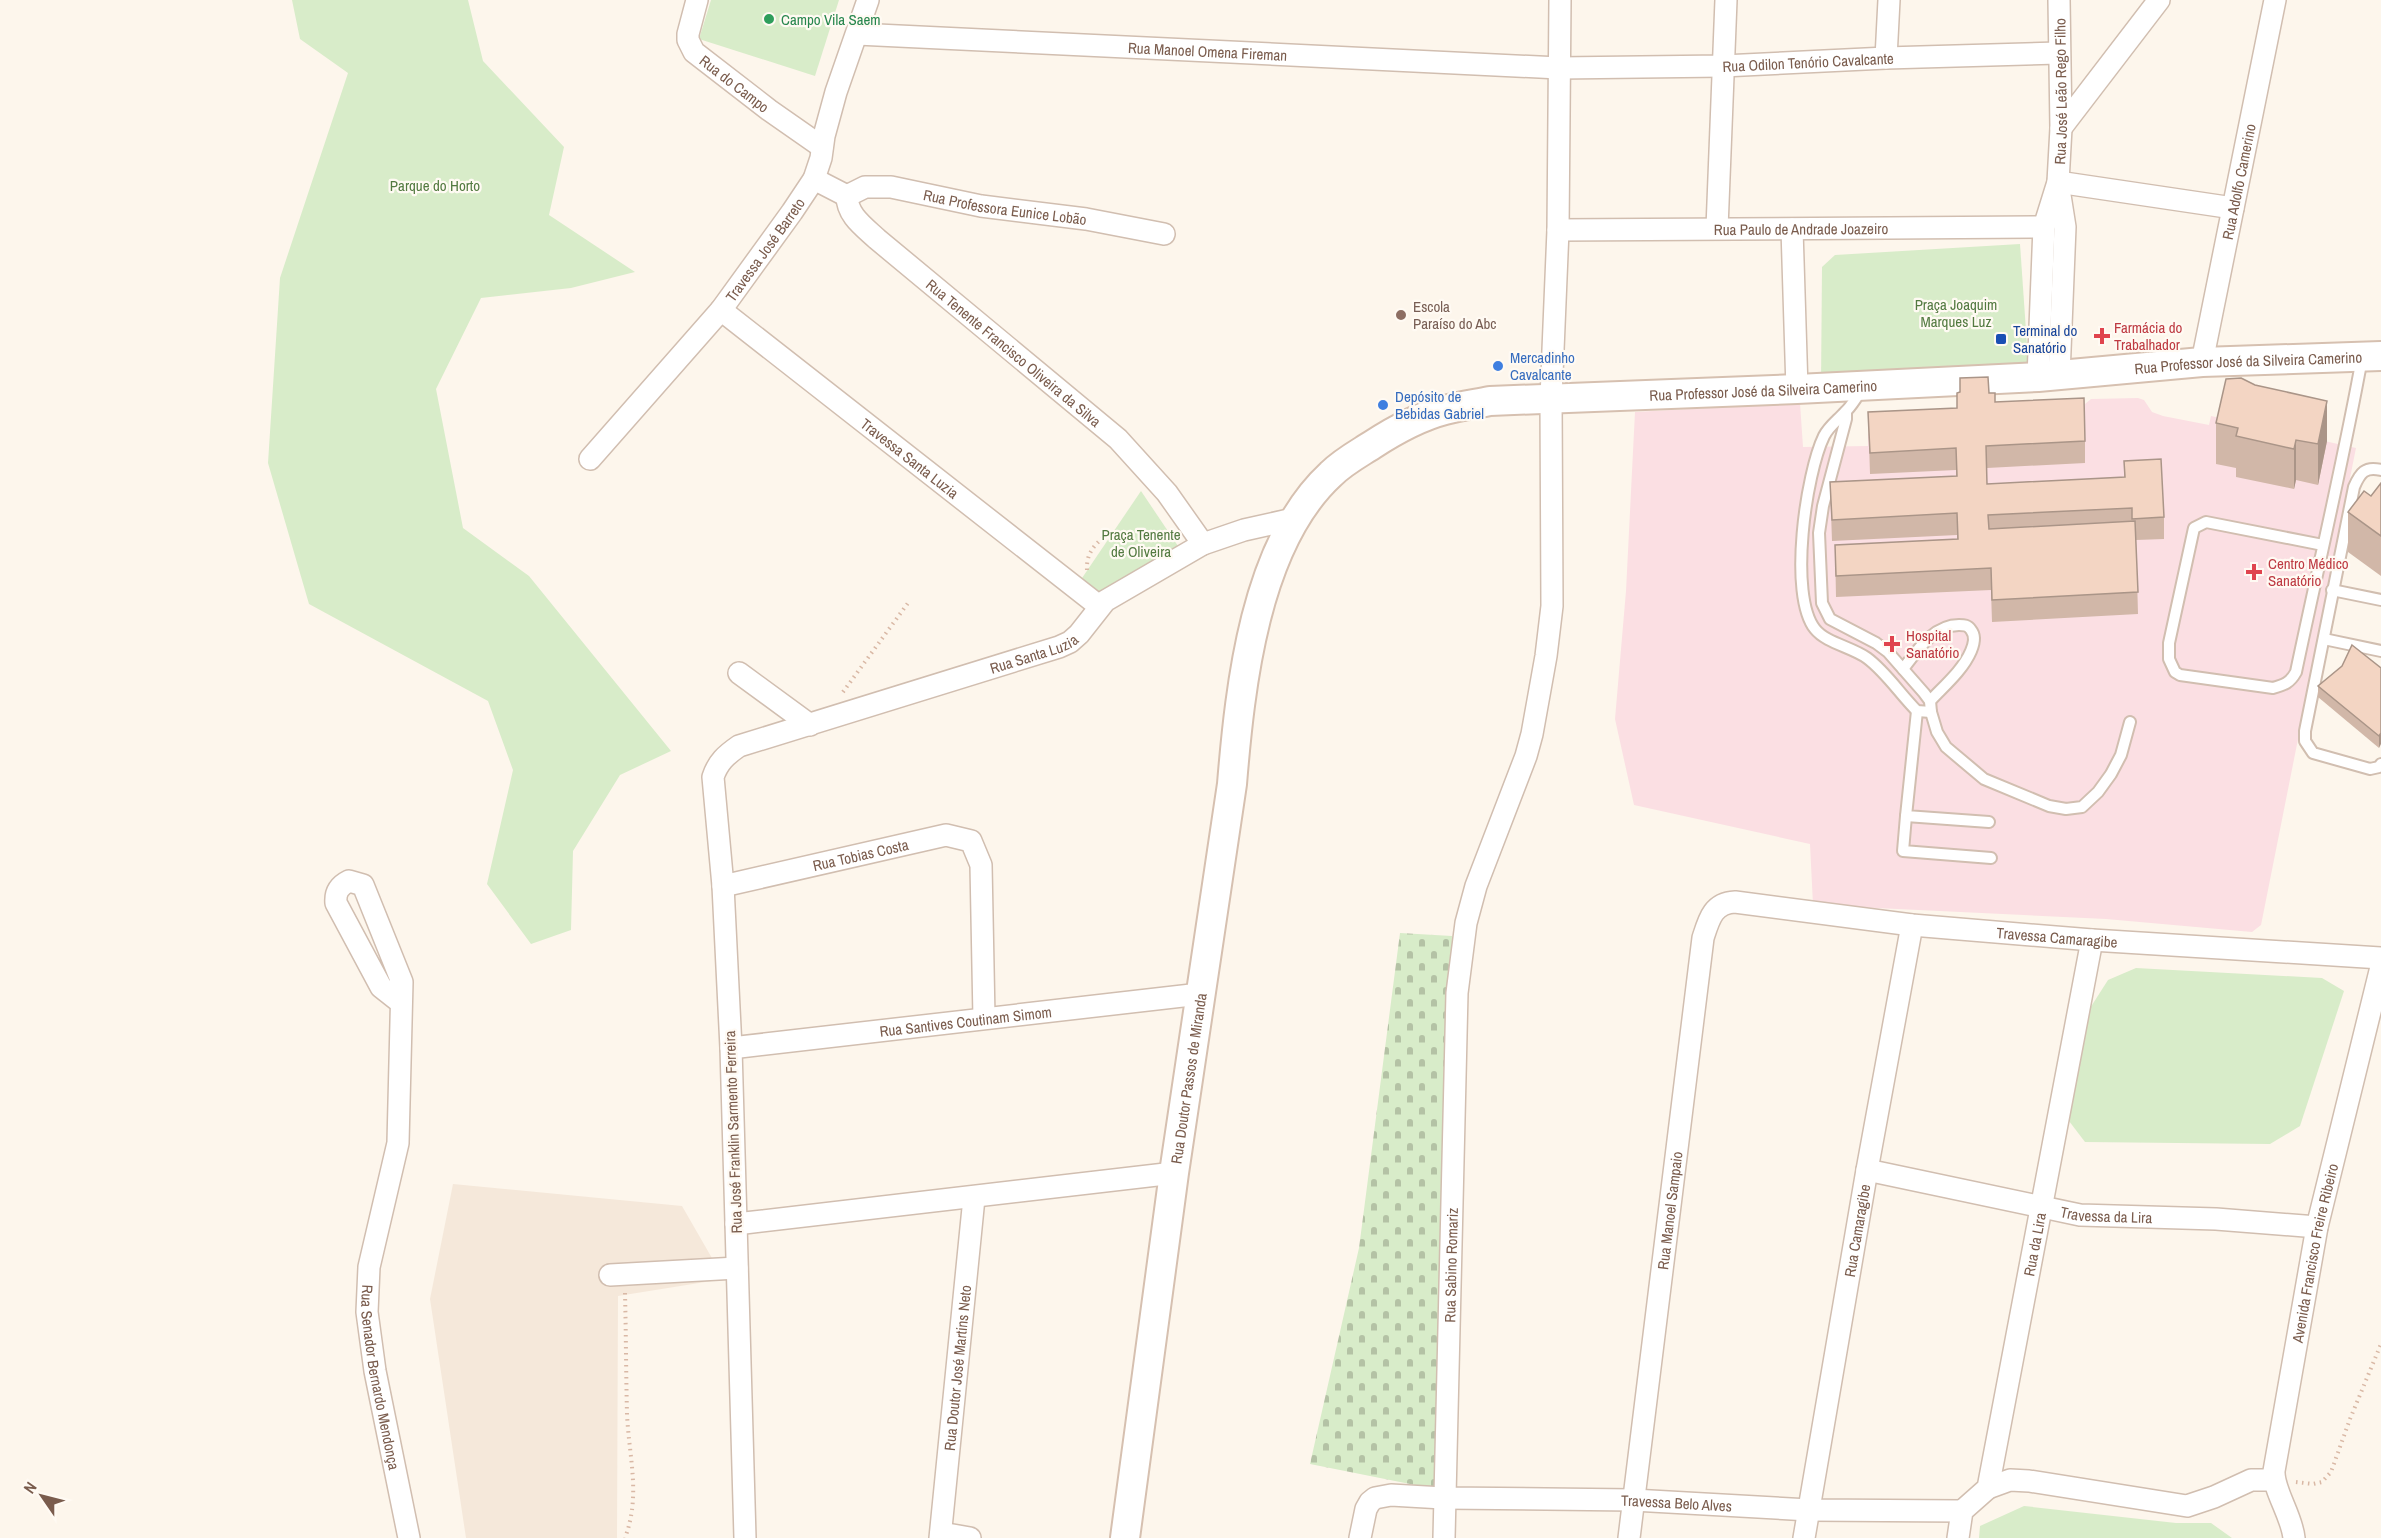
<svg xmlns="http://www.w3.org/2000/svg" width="2381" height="1538" font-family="'Archivo Narrow',sans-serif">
<defs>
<pattern id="cemetery-stones" width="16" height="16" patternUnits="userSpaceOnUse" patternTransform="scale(1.5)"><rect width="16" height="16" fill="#d8ecc9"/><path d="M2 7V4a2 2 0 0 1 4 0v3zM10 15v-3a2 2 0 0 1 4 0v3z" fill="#b4c2a5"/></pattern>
</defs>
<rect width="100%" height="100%" fill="#fdf6ec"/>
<!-- residential -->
<path fill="#f5e8da" d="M 453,1184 L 682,1206 L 724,1279 L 618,1296 L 617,1538 L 466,1538 L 430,1299 Z"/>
<!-- medical -->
<path fill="#fbdfe3" d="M 2138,398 L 2144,400 L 2152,412 L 2163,416 L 2209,425 L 2211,416 L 2356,448 L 2261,925 L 2252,932 L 2106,919 L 1813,905 L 1810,844 L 1634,805 L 1615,719 L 1626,591 L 1635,412 L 1800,403 L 1803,447 L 1868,446 L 1868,434 L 1989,414 L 2083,410 L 2085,404 L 2091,399 Z"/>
<!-- green -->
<g fill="#d8ecc9">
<path d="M 292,0 L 468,0 L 483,61 L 564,147 L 549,215 L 635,272 L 571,288 L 481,298 L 436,389 L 463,528 L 529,576 L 671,751 L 620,775 L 573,851 L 571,930 L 531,944 L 487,884 L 513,770 L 488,701 L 309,604 L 268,463 L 280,278 L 348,73 L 300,39 Z"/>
<path d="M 711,0 L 839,0 L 815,76 L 699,39 Z"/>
<path d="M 2020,244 L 2029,374 L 1821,385 L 1822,267 L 1835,255 Z"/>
<path d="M 1141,491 L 1182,552 L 1093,600 L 1078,584 Z"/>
<path d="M 2136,968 L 2322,978 L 2344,991 L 2300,1126 L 2270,1144 L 2085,1142 L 2069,1121 L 2085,1016 L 2108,980 Z"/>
<path d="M 2024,1506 L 2176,1523 L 2211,1523 L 2232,1538 L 1979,1538 L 1980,1526 Z"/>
</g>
<!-- cemetery -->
<path fill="url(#cemetery-stones)" d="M 1400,933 L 1452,936 L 1440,1490 L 1310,1464 L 1359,1248 Z"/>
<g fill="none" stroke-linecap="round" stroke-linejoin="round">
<!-- lane casing -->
<g stroke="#d1beb0" stroke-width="14">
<g id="lane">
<path d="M 1862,390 C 1856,397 1852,406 1845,412 C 1838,420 1829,426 1824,436 C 1806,473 1788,595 1815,629 C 1826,643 1852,647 1867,658 C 1886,672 1900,694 1917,711 L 1931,712"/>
<path d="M 1846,412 L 1846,419 L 1823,506 L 1819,533 L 1822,603 L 1830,619 L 1876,643 L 1888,652 L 1924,693 L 1930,701 L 1931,712 L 1937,732 L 1946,747 L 1984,779 L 2049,806 L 2066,809 L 2082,807 L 2098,792 L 2111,774 L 2121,755 L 2130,722"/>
<path d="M 2381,470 C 2365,466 2360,473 2354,487 L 2305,731 L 2305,741 L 2313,753 L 2370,769 L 2379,767 L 2381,764"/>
<path d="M 2323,545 L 2206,522 L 2194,528 L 2169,643 L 2169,659 L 2175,672 L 2180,675 L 2273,688 C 2284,685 2290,683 2296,672 C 2318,567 2343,463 2362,358"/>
<path d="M 2332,590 L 2381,600"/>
<path d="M 2324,639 L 2381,651"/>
<path d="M 1903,669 C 1917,651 1933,625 1959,625 C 1964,625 1968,625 1971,630 C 1976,636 1974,644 1971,651 C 1963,670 1944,686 1930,701"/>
<path d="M 1917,711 L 1906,816 L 1989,822"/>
<path d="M 1906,816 L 1903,851 L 1991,858"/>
</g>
</g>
<!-- street casing -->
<g stroke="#d1beb0" stroke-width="24">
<g id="street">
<path id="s1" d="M 697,0 L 688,34 L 688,40 L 694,52 L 769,110 L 822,147"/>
<path id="s2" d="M 857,34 L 1559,68 L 1723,66 L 1886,58 L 2058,53"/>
<path d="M 1886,58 L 1889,0"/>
<path d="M 2061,128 L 2159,0"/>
<path d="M 814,179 L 847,196"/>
<path d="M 2058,182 L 2233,208"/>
<path d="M 2059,189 L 2065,227 L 2059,375"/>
<path id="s3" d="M 847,196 C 847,215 863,226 877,239 L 1118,439 L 1167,493 L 1203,544"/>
<path id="s4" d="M 847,196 L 865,187 L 891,187 L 981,206 L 1086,219 L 1164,234"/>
<path d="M 1717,228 L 1726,0"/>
<path d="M 1792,229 L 1797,389"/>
<path id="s5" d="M 1558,230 L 2044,227"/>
<path id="s6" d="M 721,310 L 1099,606"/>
<path id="s7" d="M 2202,362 L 2275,0"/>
<path id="s8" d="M 2038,377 L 2044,227 L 2058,182 L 2061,128 L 2059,0"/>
<path id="s9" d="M 590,459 L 721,310 L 792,212 L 814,179 L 821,158 L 824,136 L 836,92 L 868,0"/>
<path d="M 739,673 L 810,725"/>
<path id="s10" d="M 723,886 L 946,835 L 971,841 L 981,865 L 984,1018"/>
<path id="s11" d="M 400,1002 L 381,987 L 336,903 C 335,892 339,886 349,881 L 363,885 L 402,982 L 398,1143 L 369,1267 L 367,1312 L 375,1371 L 409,1538"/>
<path id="s12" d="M 731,1048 L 1200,994"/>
<path id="s13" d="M 1867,1170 L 2080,1215 L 2216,1219 L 2317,1227"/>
<path d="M 736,1224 L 1174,1173"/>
<path d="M 610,1275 L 737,1268"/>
<path d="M 1988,1488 L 2010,1480 L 2029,1481 L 2187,1506 L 2214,1497 L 2251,1480 L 2273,1480"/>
<path d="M 941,1533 L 970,1538"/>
<path id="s14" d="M 745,1538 L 731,1048 L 723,886 L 713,777 C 718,762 726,755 739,746 L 1059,647 L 1070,642 L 1079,634 L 1105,601 L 1203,544 L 1244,530 L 1293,519"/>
<path id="s15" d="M 940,1538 L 974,1198"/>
<path id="s16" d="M 1360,1538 L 1366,1509 L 1370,1502 L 1375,1498 L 1391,1495 L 1443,1498 L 1633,1500 L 1809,1510 L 1962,1511"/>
<path id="s17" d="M 1444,1538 L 1457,993 L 1466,923 L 1476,886 L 1526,756 L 1532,734 L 1546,656 L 1552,606 L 1551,398 L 1558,230 L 1560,0"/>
<path id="s18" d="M 1629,1538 L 1703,938 C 1709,919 1713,903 1735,902 L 1912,925 L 2092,940 L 2381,958"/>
<path id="s19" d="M 1804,1538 L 1867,1170 L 1912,925"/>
<path id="s20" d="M 1958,1538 L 1962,1511 L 1988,1488 L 2092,940"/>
<path id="s21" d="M 2294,1538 C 2292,1516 2273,1490 2274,1471 L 2317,1227 L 2381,967"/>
</g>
</g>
<!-- secondary casing -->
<g stroke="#d6c0b0" stroke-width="32">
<g id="secondary">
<path id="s22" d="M 1125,1538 L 1174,1173 L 1232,784 C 1240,686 1255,544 1331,474 C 1343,462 1358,454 1372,445 C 1395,430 1418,417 1445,410 C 1460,406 1475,404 1490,401 L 1797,389 L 2038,377 L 2202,362 L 2381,356"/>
</g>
</g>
<!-- path -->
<g stroke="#d9b8a5" stroke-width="4" stroke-dasharray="1.5 4.5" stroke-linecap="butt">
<path d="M 1087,570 C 1086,554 1094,545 1106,535"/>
<path d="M 843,692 L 908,603"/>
<path d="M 625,1293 C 626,1333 626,1374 627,1414 C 629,1458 641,1495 625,1538"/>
<path d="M 2296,1482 L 2313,1484 L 2322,1482 L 2331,1472 L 2350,1419 L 2381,1344"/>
</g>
<!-- lane -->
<use href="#lane" stroke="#fff" stroke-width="10"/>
<!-- street -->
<use href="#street" stroke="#fff" stroke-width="21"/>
<!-- secondary -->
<use href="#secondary" stroke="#fff" stroke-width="28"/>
</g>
<!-- wall -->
<g fill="#d1b7a8">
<path d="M 1960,378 L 1989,393 L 1995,402 L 2085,441 L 2085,463 L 1987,468 L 1987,484 L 2124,477 L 2124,461 L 2164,517 L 2164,539 L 2136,540 L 2138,614 L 1992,622 L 1991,590 L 1836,597 L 1835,545 L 1957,539 L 1957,535 L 1832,541 L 1830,482 L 1956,476 L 1956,470 L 1870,474 L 1868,412 L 1957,408 L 1957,393 L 1960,392 Z"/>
<path d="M 2216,423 L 2327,441 L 2318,485 L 2296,480 L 2294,489 L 2236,477 L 2236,468 L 2216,464 Z"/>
<path d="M 2381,483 L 2381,576 L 2348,552 L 2348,512 L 2371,496 Z"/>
<path d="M 2381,668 L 2379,748 L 2318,697 L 2318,686 Z"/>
</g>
<!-- shaded-wall -->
<g fill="#aa9588">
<path d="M 2327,401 L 2327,441 L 2318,485 L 2318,444 Z"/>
<path d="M 2296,440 L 2296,480 L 2294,489 L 2294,449 Z"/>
<path d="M 2381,733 L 2381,744 L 2379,748 L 2379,736 Z"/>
</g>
<!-- building -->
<g fill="#f3d5c3" stroke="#aa9588" stroke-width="1.5">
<path d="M 1988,377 L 1989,393 L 1995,393 L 1995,402 L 2084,398 L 2085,441 L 1986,446 L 1987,484 L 2125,477 L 2124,461 L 2161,459 L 2164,517 L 2132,519 L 2132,508 L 1988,515 L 1989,529 L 2135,521 L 2138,592 L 1992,600 L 1991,568 L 1836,576 L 1835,545 L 1958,539 L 1957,513 L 1832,520 L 1830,482 L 1957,476 L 1956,448 L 1870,453 L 1868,412 L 1957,408 L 1957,393 L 1960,392 L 1960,378 Z"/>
<path d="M 2241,378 L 2255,385 L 2327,401 L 2318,444 L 2296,440 L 2294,449 L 2236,436 L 2238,428 L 2216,423 L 2226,379 Z"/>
<path d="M 2381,483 L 2381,536 L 2348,512 L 2364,491 L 2371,496 Z"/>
<path d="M 2352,645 L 2381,668 L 2381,733 L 2379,736 L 2318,686 L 2342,666 Z"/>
</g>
<!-- markers -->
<circle fill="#2e9e5b" stroke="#fffaf3" stroke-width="2" cx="769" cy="19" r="6"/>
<circle fill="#8d6e63" stroke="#fffaf3" stroke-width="2" cx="1401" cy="315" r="6"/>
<g fill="#e0444e" stroke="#fffaf3" stroke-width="2">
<path d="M2099 327h6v6h6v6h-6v6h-6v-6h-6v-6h6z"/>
<path d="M2251 563h6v6h6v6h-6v6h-6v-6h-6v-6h6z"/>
<path d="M1889 635h6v6h6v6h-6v6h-6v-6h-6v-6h6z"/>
</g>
<rect fill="#1a4fb4" stroke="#fffaf3" stroke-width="2" x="1995" y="333" width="12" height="12" rx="3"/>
<g fill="#3f7fe0" stroke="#fffaf3" stroke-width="2">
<circle cx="1498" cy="366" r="6"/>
<circle cx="1383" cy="405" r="6"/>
</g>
<g text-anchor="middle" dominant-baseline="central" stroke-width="4.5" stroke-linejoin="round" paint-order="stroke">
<!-- leisure labels -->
<g font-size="15" fill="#27864d" stroke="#fffaf3" text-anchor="start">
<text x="781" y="19">Campo Vila Saem</text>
</g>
<!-- street labels -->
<g font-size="15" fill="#7a5c4d" stroke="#fffaf3">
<text stroke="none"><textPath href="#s2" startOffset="351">Rua Manoel Omena Fireman</textPath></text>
<text stroke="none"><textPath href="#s2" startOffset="952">Rua Odilon Tenório Cavalcante</textPath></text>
<text stroke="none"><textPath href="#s1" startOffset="106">Rua do Campo</textPath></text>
<text stroke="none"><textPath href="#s8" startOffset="288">Rua José Leão Rego Filho</textPath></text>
<text stroke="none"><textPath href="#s7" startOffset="184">Rua Adolfo Camerino</textPath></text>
<text stroke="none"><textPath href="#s4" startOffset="162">Rua Professora Eunice Lobão</textPath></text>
<text stroke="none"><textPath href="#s5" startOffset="243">Rua Paulo de Andrade Joazeiro</textPath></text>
<text stroke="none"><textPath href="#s9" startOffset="273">Travessa José Barreto</textPath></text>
<text stroke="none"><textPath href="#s3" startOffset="232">Rua Tenente Francisco Oliveira da Silva</textPath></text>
<text stroke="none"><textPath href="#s22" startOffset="2031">Rua Professor José da Silveira Camerino</textPath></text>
<text stroke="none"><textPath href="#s22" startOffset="1545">Rua Professor José da Silveira Camerino</textPath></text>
<text stroke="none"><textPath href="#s6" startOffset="240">Travessa Santa Luzia</textPath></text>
<text stroke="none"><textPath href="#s14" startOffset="1112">Rua Santa Luzia</textPath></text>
<text stroke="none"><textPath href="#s10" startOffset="141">Rua Tobias Costa</textPath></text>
<text stroke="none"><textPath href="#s18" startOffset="981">Travessa Camaragibe</textPath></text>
<text stroke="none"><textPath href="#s12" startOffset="236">Rua Santives Coutinam Simom</textPath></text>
<text stroke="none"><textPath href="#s22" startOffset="464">Rua Doutor Passos de Miranda</textPath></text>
<text transform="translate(733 1132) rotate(-92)">Rua José Franklin Sarmento Ferreira</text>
<text stroke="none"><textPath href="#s18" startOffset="330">Rua Manoel Sampaio</textPath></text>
<text stroke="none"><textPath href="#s13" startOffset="244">Travessa da Lira</textPath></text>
<text stroke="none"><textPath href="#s19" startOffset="312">Rua Camaragibe</textPath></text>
<text stroke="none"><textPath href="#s20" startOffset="310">Rua da Lira</textPath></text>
<text stroke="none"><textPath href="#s21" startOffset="292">Avenida Francisco Freire Ribeiro</textPath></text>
<text stroke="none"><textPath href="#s17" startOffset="273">Rua Sabino Romariz</textPath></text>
<text stroke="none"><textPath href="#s15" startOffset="171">Rua Doutor José Martins Neto</textPath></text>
<text stroke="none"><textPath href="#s11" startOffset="666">Rua Senador Bernardo Mendonça</textPath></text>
<text stroke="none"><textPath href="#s16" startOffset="346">Travessa Belo Alves</textPath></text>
</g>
<!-- park labels -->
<g font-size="15" fill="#537a41" stroke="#fffaf3">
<text x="435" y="185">Parque do Horto</text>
<text x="1956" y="304">Praça Joaquim<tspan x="1956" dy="17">Marques Luz</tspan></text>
<text x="1141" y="534">Praça Tenente<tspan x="1141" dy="17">de Oliveira</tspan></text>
</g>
<!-- education labels -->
<g font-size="15" fill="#785e54" stroke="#fffaf3" text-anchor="start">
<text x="1413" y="306">Escola<tspan x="1413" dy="17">Paraíso do Abc</tspan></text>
</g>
<!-- health labels -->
<g font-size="15" fill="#be3a42" stroke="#fffaf3" text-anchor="start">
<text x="2114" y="327">Farmácia do<tspan x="2114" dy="17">Trabalhador</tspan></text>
<text x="2268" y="563">Centro Médico<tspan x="2268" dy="17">Sanatório</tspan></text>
<text x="1906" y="635">Hospital<tspan x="1906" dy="17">Sanatório</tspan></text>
</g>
<!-- transit labels -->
<g font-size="15" fill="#164399" stroke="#fffaf3" text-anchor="start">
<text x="2013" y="330">Terminal do<tspan x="2013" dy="17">Sanatório</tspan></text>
</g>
<!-- shop labels -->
<g font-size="15" fill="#366cbe" stroke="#fffaf3" text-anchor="start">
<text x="1510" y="357">Mercadinho<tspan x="1510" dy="17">Cavalcante</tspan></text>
<text x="1395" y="396">Depósito de<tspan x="1395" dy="17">Bebidas Gabriel</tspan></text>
</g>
</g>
<!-- north arrow -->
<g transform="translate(42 1496) rotate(305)" stroke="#fffaf3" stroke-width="4.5" paint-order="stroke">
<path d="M0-4.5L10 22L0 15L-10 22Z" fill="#7a5c4d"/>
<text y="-9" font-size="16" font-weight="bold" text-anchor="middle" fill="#7a5c4d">N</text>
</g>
</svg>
